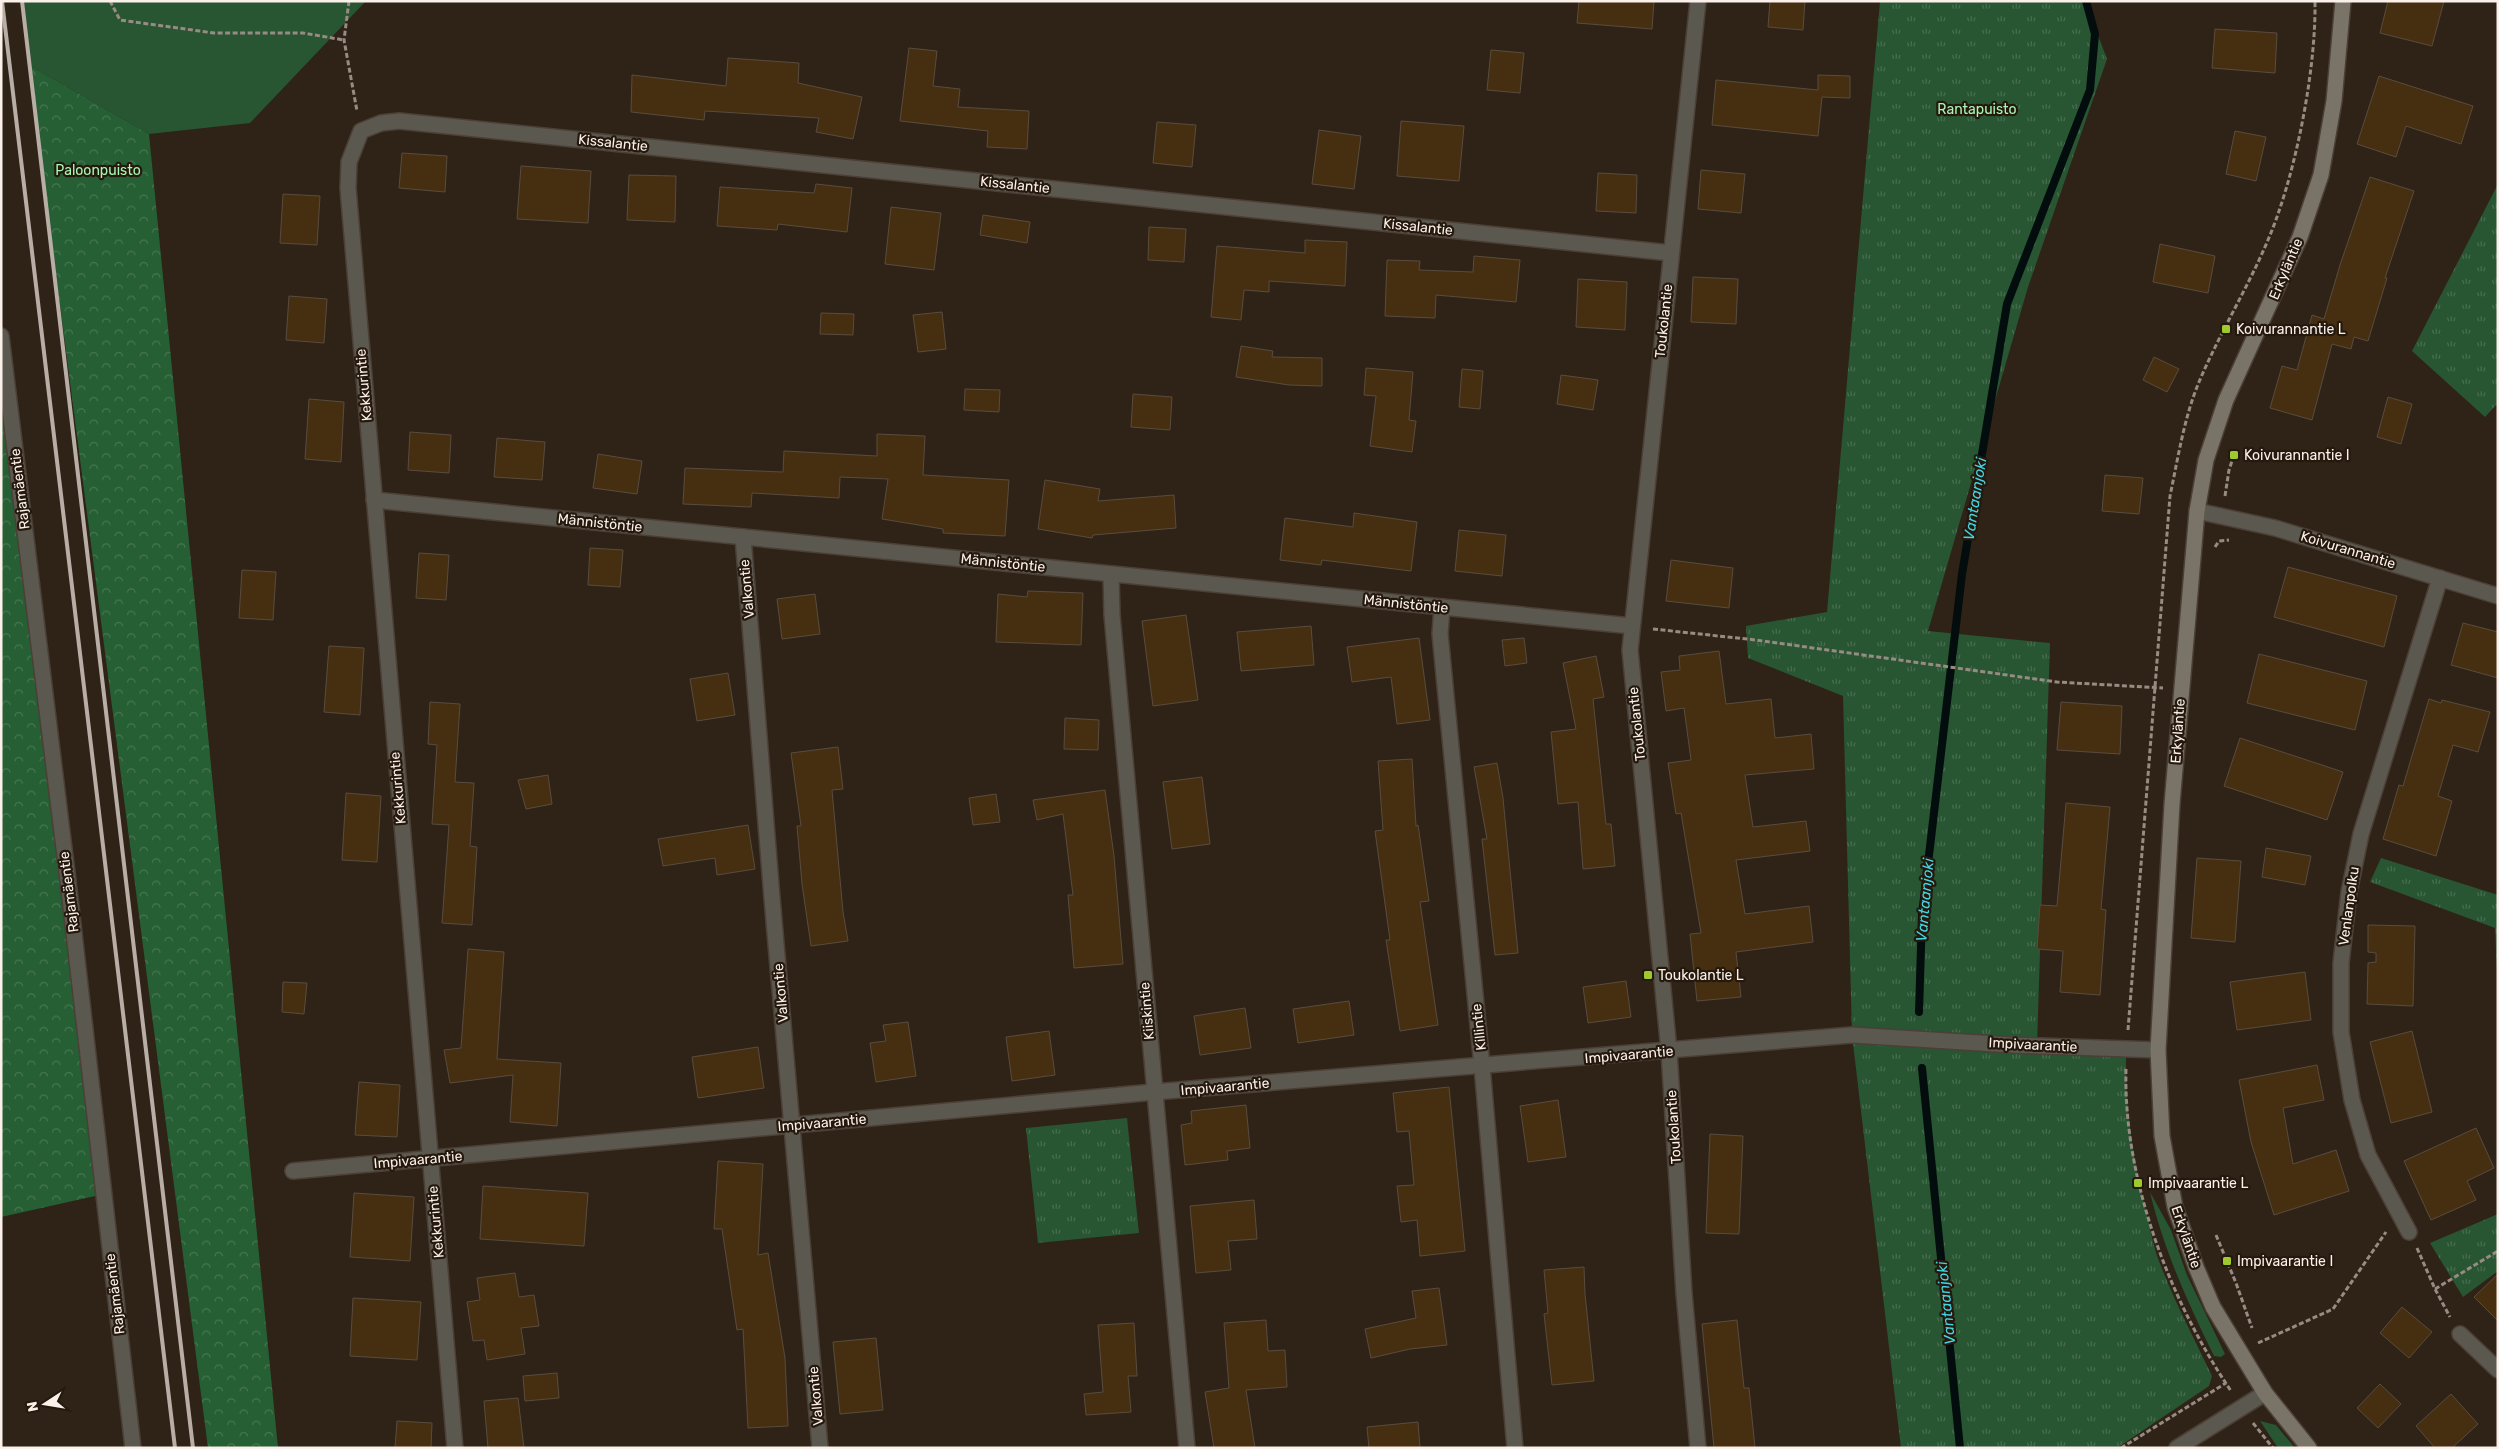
<svg xmlns="http://www.w3.org/2000/svg" width="2499" height="1449" font-family="Rubik,sans-serif">
<defs>
<pattern id="forest-crowns" width="20" height="18" patternUnits="userSpaceOnUse" patternTransform="scale(1.25)"><rect width="20" height="18" fill="#265f34"/><path d="M2 6a3 3 0 1 1 6 0M12 15a3 3 0 1 1 6 0" fill="none" stroke="#467652"/></pattern>
<pattern id="park-tufts" width="24" height="20" patternUnits="userSpaceOnUse" patternTransform="scale(1.25)"><rect width="24" height="20" fill="#285532"/><path d="M3 7l-1-3M5 7V3M7 7l1-3M15 17l-1-3M17 17v-4M19 17l1-3" fill="none" stroke="#486e50"/></pattern>
</defs>
<rect width="100%" height="100%" fill="#2f2217"/>
<!-- green -->
<g fill="#285532">
<path d="M 22,1 L 366,1 L 250,123 L 149,134 L 29,65 Z"/>
<path d="M 2150,1192 L 2171,1230 L 2187,1275 L 2225,1354 L 2221,1357 L 2214,1356 C 2188,1303 2164,1251 2150,1192 Z"/>
<path d="M 2260,1421 L 2276,1425 L 2295,1448 L 2278,1448 Z"/>
</g>
<!-- forest -->
<g fill="url(#forest-crowns)">
<path d="M 29,65 L 149,134 L 278,1448 L 208,1448 Z"/>
<path d="M 1,336 L 104,1194 L 1,1217 Z"/>
</g>
<!-- park -->
<g fill="url(#park-tufts)">
<path d="M 1880,1 L 2085,1 L 2107,59 L 2028,287 L 1928,631 L 2050,643 L 2037,1045 L 2126,1049 C 2125,1109 2132,1157 2147,1215 C 2151,1232 2154,1250 2161,1266 C 2175,1303 2195,1340 2212,1376 L 2209,1386 L 2117,1448 L 1901,1448 L 1852,1035 L 1843,696 L 1748,658 L 1746,626 L 1827,612 Z"/>
<path d="M 2498,184 L 2498,403 L 2485,417 L 2412,351 Z"/>
<path d="M 2381,858 L 2498,895 L 2498,992 L 2495,928 L 2370,882 Z"/>
<path d="M 1127,1118 L 1139,1233 L 1038,1243 L 1026,1128 Z"/>
<path d="M 2498,1214 L 2498,1271 L 2463,1297 L 2430,1243 Z"/>
</g>
<g fill="none" stroke-linecap="round" stroke-linejoin="round">
<!-- stream -->
<g stroke="#030d0e" stroke-width="8">
<path d="M 1919,1012 L 1922,915 L 1962,574 L 2007,304 L 2090,90 L 2095,34 L 2086,1"/>
<path d="M 1922,1068 L 1960,1448"/>
</g>
</g>
<!-- building -->
<g fill="#462f11" stroke="#594c3e">
<path d="M 1579,1 L 1654,1 L 1652,29 L 1577,23 Z"/>
<path d="M 1770,1 L 1805,1 L 1803,30 L 1768,27 Z"/>
<path d="M 2388,1 L 2444,1 L 2432,46 L 2380,33 Z"/>
<path d="M 2215,29 L 2277,33 L 2275,73 L 2212,68 Z"/>
<path d="M 909,48 L 937,51 L 933,86 L 960,89 L 958,107 L 1029,111 L 1027,149 L 987,147 L 988,131 L 900,121 Z"/>
<path d="M 1491,50 L 1524,53 L 1520,93 L 1487,90 Z"/>
<path d="M 728,58 L 799,63 L 798,83 L 862,97 L 853,139 L 816,132 L 819,118 L 705,111 L 704,120 L 631,112 L 632,75 L 726,86 Z"/>
<path d="M 1818,75 L 1850,76 L 1850,98 L 1822,97 L 1818,136 L 1712,125 L 1716,80 L 1818,90 Z"/>
<path d="M 2379,76 L 2473,106 L 2461,144 L 2406,126 L 2396,157 L 2357,144 Z"/>
<path d="M 1401,121 L 1464,126 L 1459,181 L 1397,176 Z"/>
<path d="M 1157,122 L 1196,125 L 1192,167 L 1153,163 Z"/>
<path d="M 1319,130 L 1361,136 L 1354,189 L 1312,184 Z"/>
<path d="M 2235,131 L 2266,137 L 2256,181 L 2226,174 Z"/>
<path d="M 402,153 L 447,156 L 445,192 L 399,188 Z"/>
<path d="M 521,166 L 591,171 L 588,223 L 517,219 Z"/>
<path d="M 1701,170 L 1745,174 L 1741,213 L 1698,209 Z"/>
<path d="M 1598,173 L 1637,175 L 1636,213 L 1596,211 Z"/>
<path d="M 629,175 L 676,176 L 675,222 L 627,220 Z"/>
<path d="M 2370,177 L 2414,191 L 2385,278 L 2387,278 L 2368,341 L 2354,337 L 2351,349 L 2332,344 L 2312,420 L 2270,408 L 2282,366 L 2297,370 L 2312,315 L 2324,319 L 2340,265 Z"/>
<path d="M 816,184 L 852,188 L 847,232 L 778,224 L 777,230 L 717,226 L 720,187 L 814,193 Z"/>
<path d="M 283,194 L 320,196 L 317,245 L 280,243 Z"/>
<path d="M 891,207 L 941,213 L 934,270 L 885,264 Z"/>
<path d="M 983,215 L 1030,222 L 1027,243 L 980,235 Z"/>
<path d="M 1149,227 L 1186,229 L 1184,262 L 1148,260 Z"/>
<path d="M 1305,240 L 1347,242 L 1345,286 L 1269,281 L 1269,292 L 1244,290 L 1241,320 L 1211,317 L 1217,246 L 1305,253 Z"/>
<path d="M 2160,244 L 2215,256 L 2208,293 L 2153,282 Z"/>
<path d="M 1474,256 L 1520,260 L 1516,302 L 1436,295 L 1435,318 L 1385,316 L 1387,260 L 1420,261 L 1419,270 L 1473,272 Z"/>
<path d="M 1693,277 L 1738,279 L 1736,324 L 1691,322 Z"/>
<path d="M 1578,279 L 1627,282 L 1625,330 L 1576,327 Z"/>
<path d="M 289,296 L 327,299 L 324,343 L 286,340 Z"/>
<path d="M 942,312 L 946,349 L 918,352 L 913,315 Z"/>
<path d="M 821,313 L 854,314 L 853,335 L 820,334 Z"/>
<path d="M 1241,346 L 1273,351 L 1272,357 L 1322,358 L 1322,386 L 1289,385 L 1236,377 Z"/>
<path d="M 2154,357 L 2179,369 L 2167,392 L 2143,380 Z"/>
<path d="M 1366,368 L 1413,372 L 1409,420 L 1416,421 L 1412,452 L 1370,446 L 1376,396 L 1364,395 Z"/>
<path d="M 1462,369 L 1483,371 L 1480,409 L 1459,407 Z"/>
<path d="M 1561,375 L 1598,380 L 1593,410 L 1557,404 Z"/>
<path d="M 965,389 L 1000,390 L 999,412 L 964,410 Z"/>
<path d="M 1133,394 L 1172,397 L 1170,430 L 1131,427 Z"/>
<path d="M 2388,397 L 2412,404 L 2401,444 L 2377,437 Z"/>
<path d="M 309,399 L 344,402 L 341,462 L 305,459 Z"/>
<path d="M 410,432 L 451,435 L 449,473 L 408,470 Z"/>
<path d="M 877,434 L 925,436 L 923,475 L 1009,480 L 1005,536 L 943,533 L 943,529 L 882,519 L 888,479 L 840,477 L 839,498 L 752,493 L 751,507 L 683,504 L 685,468 L 783,472 L 784,451 L 877,456 Z"/>
<path d="M 497,438 L 545,442 L 542,480 L 494,477 Z"/>
<path d="M 598,454 L 642,461 L 637,494 L 593,488 Z"/>
<path d="M 2105,475 L 2143,478 L 2139,514 L 2102,511 Z"/>
<path d="M 1045,480 L 1100,489 L 1098,501 L 1174,495 L 1176,528 L 1093,535 L 1092,538 L 1038,529 Z"/>
<path d="M 1354,513 L 1417,522 L 1411,571 L 1322,560 L 1321,565 L 1280,560 L 1285,518 L 1353,527 Z"/>
<path d="M 1459,530 L 1506,535 L 1502,576 L 1455,571 Z"/>
<path d="M 590,548 L 623,550 L 620,587 L 588,585 Z"/>
<path d="M 419,553 L 449,555 L 446,600 L 416,598 Z"/>
<path d="M 1671,560 L 1733,568 L 1729,608 L 1666,601 Z"/>
<path d="M 2288,567 L 2397,596 L 2384,647 L 2274,617 Z"/>
<path d="M 242,570 L 276,572 L 273,620 L 239,618 Z"/>
<path d="M 1028,591 L 1083,593 L 1081,645 L 996,642 L 998,594 L 1027,597 Z"/>
<path d="M 815,594 L 820,634 L 782,639 L 777,599 Z"/>
<path d="M 1186,615 L 1198,700 L 1153,706 L 1142,621 Z"/>
<path d="M 2463,623 L 2498,632 L 2498,678 L 2451,665 Z"/>
<path d="M 1311,626 L 1314,665 L 1241,671 L 1237,632 Z"/>
<path d="M 1419,638 L 1430,720 L 1397,724 L 1391,677 L 1352,682 L 1347,647 Z"/>
<path d="M 1524,638 L 1527,663 L 1505,666 L 1502,640 Z"/>
<path d="M 329,646 L 364,648 L 360,715 L 324,712 Z"/>
<path d="M 1719,651 L 1726,704 L 1771,699 L 1775,738 L 1811,734 L 1814,769 L 1745,775 L 1753,827 L 1806,821 L 1810,851 L 1736,860 L 1745,914 L 1809,906 L 1813,942 L 1736,952 L 1741,997 L 1697,1001 L 1690,934 L 1701,933 L 1681,813 L 1676,814 L 1668,763 L 1691,760 L 1684,708 L 1666,711 L 1661,672 L 1680,670 L 1679,656 Z"/>
<path d="M 2259,654 L 2367,681 L 2355,730 L 2247,703 Z"/>
<path d="M 1596,656 L 1604,697 L 1593,699 L 1606,824 L 1611,824 L 1615,866 L 1583,869 L 1578,802 L 1558,804 L 1551,732 L 1576,729 L 1563,663 Z"/>
<path d="M 728,673 L 735,715 L 697,721 L 690,679 Z"/>
<path d="M 2429,699 L 2441,703 L 2442,700 L 2490,712 L 2478,752 L 2453,745 L 2438,796 L 2452,801 L 2436,856 L 2383,839 L 2399,785 L 2403,786 Z"/>
<path d="M 430,702 L 460,704 L 455,782 L 474,783 L 470,846 L 477,847 L 472,925 L 442,923 L 449,825 L 432,824 L 437,745 L 428,744 Z"/>
<path d="M 2061,702 L 2122,706 L 2120,754 L 2057,750 Z"/>
<path d="M 1065,718 L 1099,720 L 1098,750 L 1064,749 Z"/>
<path d="M 2240,738 L 2343,772 L 2327,820 L 2224,786 Z"/>
<path d="M 838,747 L 843,789 L 832,790 L 843,912 L 848,941 L 811,946 L 802,884 L 797,826 L 801,826 L 791,753 Z"/>
<path d="M 1412,759 L 1416,826 L 1418,825 L 1429,901 L 1420,902 L 1438,1025 L 1400,1031 L 1386,940 L 1390,940 L 1375,831 L 1383,830 L 1378,761 Z"/>
<path d="M 1497,763 L 1503,798 L 1518,953 L 1495,955 L 1482,839 L 1487,839 L 1474,767 Z"/>
<path d="M 548,775 L 552,804 L 526,809 L 518,780 Z"/>
<path d="M 1202,777 L 1210,844 L 1172,849 L 1163,782 Z"/>
<path d="M 1105,790 L 1114,856 L 1123,964 L 1074,968 L 1068,895 L 1073,895 L 1063,814 L 1037,820 L 1033,800 Z"/>
<path d="M 346,793 L 381,796 L 377,862 L 342,860 Z"/>
<path d="M 996,794 L 1000,822 L 973,825 L 969,798 Z"/>
<path d="M 2066,803 L 2110,807 L 2101,909 L 2106,910 L 2100,995 L 2060,992 L 2063,951 L 2037,949 L 2040,905 L 2057,906 Z"/>
<path d="M 748,825 L 755,869 L 717,875 L 715,858 L 663,866 L 658,839 Z"/>
<path d="M 2266,848 L 2311,856 L 2305,885 L 2262,877 Z"/>
<path d="M 2197,858 L 2241,861 L 2235,942 L 2191,938 Z"/>
<path d="M 2368,925 L 2415,926 L 2413,1006 L 2367,1004 L 2368,963 L 2376,962 L 2376,953 L 2368,952 Z"/>
<path d="M 468,949 L 504,952 L 497,1059 L 561,1063 L 557,1126 L 510,1122 L 513,1075 L 450,1083 L 444,1050 L 461,1048 Z"/>
<path d="M 2305,972 L 2311,1020 L 2237,1030 L 2230,982 Z"/>
<path d="M 1626,981 L 1631,1017 L 1588,1023 L 1583,987 Z"/>
<path d="M 283,982 L 307,983 L 304,1014 L 282,1012 Z"/>
<path d="M 1349,1001 L 1354,1035 L 1298,1043 L 1293,1009 Z"/>
<path d="M 1245,1008 L 1251,1048 L 1200,1055 L 1194,1016 Z"/>
<path d="M 908,1022 L 916,1076 L 876,1082 L 870,1043 L 886,1041 L 883,1025 Z"/>
<path d="M 1049,1031 L 1055,1075 L 1012,1081 L 1006,1037 Z"/>
<path d="M 2412,1031 L 2432,1112 L 2391,1123 L 2370,1042 Z"/>
<path d="M 758,1047 L 764,1088 L 698,1098 L 692,1057 Z"/>
<path d="M 2317,1065 L 2324,1100 L 2283,1108 L 2293,1164 L 2336,1150 L 2349,1191 L 2274,1215 L 2251,1142 L 2239,1080 Z"/>
<path d="M 359,1082 L 400,1085 L 397,1137 L 355,1135 Z"/>
<path d="M 1449,1087 L 1465,1251 L 1420,1256 L 1417,1220 L 1401,1222 L 1397,1186 L 1414,1185 L 1409,1131 L 1397,1132 L 1393,1093 Z"/>
<path d="M 1558,1100 L 1566,1157 L 1528,1162 L 1520,1106 Z"/>
<path d="M 1246,1105 L 1250,1148 L 1227,1151 L 1228,1160 L 1185,1165 L 1181,1125 L 1192,1123 L 1191,1111 Z"/>
<path d="M 2476,1128 L 2494,1168 L 2467,1181 L 2476,1200 L 2431,1220 L 2404,1161 Z"/>
<path d="M 1710,1134 L 1743,1136 L 1739,1234 L 1706,1233 Z"/>
<path d="M 718,1161 L 763,1164 L 758,1255 L 768,1253 L 785,1358 L 788,1426 L 748,1428 L 743,1329 L 737,1330 L 722,1229 L 714,1229 Z"/>
<path d="M 483,1186 L 588,1193 L 584,1246 L 480,1239 Z"/>
<path d="M 354,1193 L 414,1197 L 410,1261 L 350,1257 Z"/>
<path d="M 1254,1200 L 1257,1239 L 1228,1241 L 1231,1270 L 1196,1273 L 1190,1206 Z"/>
<path d="M 1584,1267 L 1585,1294 L 1594,1381 L 1552,1385 L 1544,1314 L 1548,1313 L 1544,1270 Z"/>
<path d="M 515,1273 L 519,1297 L 534,1295 L 539,1326 L 521,1328 L 525,1354 L 487,1360 L 484,1340 L 473,1341 L 467,1302 L 480,1300 L 477,1278 Z"/>
<path d="M 2498,1274 L 2498,1321 L 2474,1297 Z"/>
<path d="M 1439,1288 L 1447,1345 L 1410,1349 L 1371,1358 L 1365,1329 L 1416,1318 L 1412,1291 Z"/>
<path d="M 353,1298 L 421,1302 L 417,1360 L 350,1356 Z"/>
<path d="M 2402,1307 L 2432,1332 L 2409,1358 L 2380,1333 Z"/>
<path d="M 1266,1320 L 1268,1351 L 1285,1350 L 1287,1387 L 1246,1390 L 1255,1448 L 1214,1448 L 1205,1392 L 1229,1388 L 1224,1323 Z"/>
<path d="M 1737,1320 L 1744,1388 L 1749,1388 L 1755,1448 L 1714,1448 L 1702,1324 Z"/>
<path d="M 1134,1323 L 1137,1376 L 1128,1376 L 1131,1412 L 1086,1415 L 1084,1394 L 1103,1392 L 1098,1325 Z"/>
<path d="M 876,1338 L 883,1410 L 840,1414 L 833,1342 Z"/>
<path d="M 557,1373 L 559,1398 L 525,1401 L 523,1376 Z"/>
<path d="M 2380,1384 L 2401,1404 L 2378,1428 L 2357,1408 Z"/>
<path d="M 2451,1394 L 2478,1424 L 2452,1448 L 2435,1448 L 2416,1426 Z"/>
<path d="M 518,1398 L 524,1448 L 488,1448 L 484,1401 Z"/>
<path d="M 397,1421 L 432,1423 L 431,1448 L 395,1448 Z"/>
<path d="M 1418,1422 L 1420,1448 L 1369,1448 L 1367,1427 Z"/>
</g>
<g fill="none" stroke-linecap="round" stroke-linejoin="round">
<!-- street casing -->
<g stroke="#4c3f35" stroke-width="18">
<g id="street">
<path d="M 1698,1 L 1630,650 L 1669,1051 L 1684,1293 L 1698,1448"/>
<path d="M 1,336 L 68,881 L 133,1448"/>
<path d="M 374,500 L 1632,626"/>
<path d="M 2197,511 L 2275,528 L 2498,596"/>
<path d="M 743,537 L 772,898 L 820,1448"/>
<path d="M 1111,574 L 1112,615 L 1187,1448"/>
<path d="M 1442,607 L 1440,634 L 1482,1066 L 1515,1448"/>
<path d="M 293,1171 L 1154,1092 L 1852,1035 L 2012,1045 L 2158,1050"/>
<path d="M 2409,1232 L 2368,1155 L 2352,1100 L 2341,1032 L 2341,963 L 2349,892 L 2361,834 L 2440,578"/>
<path d="M 2460,1334 L 2498,1370"/>
<path d="M 455,1448 L 348,188 L 349,162 L 361,131 L 381,123 L 399,121 L 1671,253"/>
<path d="M 2177,1448 L 2265,1393"/>
</g>
</g>
<!-- secondary casing -->
<g stroke="#4c3f35" stroke-width="18">
<path id="secondary" d="M 2309,1448 L 2265,1393 L 2213,1307 L 2196,1267 L 2175,1207 L 2162,1136 L 2158,1050 L 2172,804 L 2197,511 L 2206,460 L 2226,400 L 2300,237 L 2321,175 L 2334,101 L 2343,1"/>
</g>
<!-- path -->
<g stroke="#978b82" stroke-width="3" stroke-dasharray="5 2.5" stroke-linecap="butt">
<path d="M 110,1 L 120,20 L 214,33 L 303,33 L 344,40"/>
<path d="M 349,1 L 344,40 L 357,111"/>
<path d="M 2225,496 L 2229,470 L 2234,455"/>
<path d="M 2215,547 L 2219,541 L 2229,540"/>
<path d="M 1653,629 L 1756,640 L 2057,682 L 2163,688"/>
<path d="M 2128,1030 L 2170,496 C 2178,458 2184,418 2199,382 C 2223,325 2258,272 2278,214 C 2299,154 2316,65 2315,1"/>
<path d="M 2126,1069 C 2123,1179 2170,1301 2231,1391"/>
<path d="M 2216,1235 L 2236,1283 L 2252,1328"/>
<path d="M 2417,1248 L 2435,1289 L 2450,1317"/>
<path d="M 2435,1289 L 2498,1251"/>
<path d="M 2258,1343 L 2333,1309 L 2386,1232"/>
<path d="M 2253,1423 L 2273,1448"/>
<path d="M 2121,1448 L 2226,1383"/>
</g>
<!-- street -->
<use href="#street" stroke="#5b5850" stroke-width="15"/>
<!-- secondary -->
<use href="#secondary" stroke="#797467" stroke-width="15"/>
<!-- rail -->
<g stroke="#b9aea6" stroke-width="4">
<path d="M 2,1 L 175,1448"/>
<path d="M 22,1 L 193,1448"/>
</g>
</g>
<!-- markers -->
<g fill="#9eca2f" stroke="#25180d" stroke-width="2">
<rect x="2221" y="324" width="10" height="10" rx="2.5"/>
<rect x="2229" y="450" width="10" height="10" rx="2.5"/>
<rect x="1643" y="970" width="10" height="10" rx="2.5"/>
<rect x="2133" y="1178" width="10" height="10" rx="2.5"/>
<rect x="2222" y="1256" width="10" height="10" rx="2.5"/>
</g>
<g text-anchor="middle" dominant-baseline="central" stroke-width="4.5" stroke-linejoin="round" paint-order="stroke">
<!-- park labels -->
<g font-size="14" fill="#a6f8b4" stroke="#25180d">
<text x="1977" y="109">Rantapuisto</text>
<text x="98" y="170">Paloonpuisto</text>
</g>
<!-- street labels -->
<g font-size="14" fill="#fbf1ea" stroke="#25180d">
<text transform="translate(613 143) rotate(6)">Kissalantie</text>
<text transform="translate(1015 185) rotate(6)">Kissalantie</text>
<text transform="translate(1418 227) rotate(6)">Kissalantie</text>
<text transform="translate(2286 269) rotate(-67)">Erkyläntie</text>
<text transform="translate(1664 321) rotate(-84)">Toukolantie</text>
<text transform="translate(364 385) rotate(-95)">Kekkurintie</text>
<text transform="translate(20 489) rotate(-97)">Rajamäentie</text>
<text transform="translate(600 523) rotate(6)">Männistöntie</text>
<text transform="translate(2348 550) rotate(17)">Koivurannantie</text>
<text transform="translate(1003 563) rotate(6)">Männistöntie</text>
<text transform="translate(747 589) rotate(-95)">Valkontie</text>
<text transform="translate(1406 604) rotate(6)">Männistöntie</text>
<text transform="translate(1637 724) rotate(-96)">Toukolantie</text>
<text transform="translate(2178 731) rotate(-86)">Erkyläntie</text>
<text transform="translate(398 788) rotate(-95)">Kekkurintie</text>
<text transform="translate(69 892) rotate(-97)">Rajamäentie</text>
<text transform="translate(2349 906) rotate(-82)">Venlanpolku</text>
<text transform="translate(781 993) rotate(-95)">Valkontie</text>
<text transform="translate(1147 1011) rotate(-95)">Kiiskintie</text>
<text transform="translate(1479 1027) rotate(-96)">Killintie</text>
<text transform="translate(2033 1045) rotate(3)">Impivaarantie</text>
<text transform="translate(1629 1055) rotate(-5)">Impivaarantie</text>
<text transform="translate(1225 1087) rotate(-5)">Impivaarantie</text>
<text transform="translate(822 1123) rotate(-5)">Impivaarantie</text>
<text transform="translate(1674 1127) rotate(-94)">Toukolantie</text>
<text transform="translate(418 1160) rotate(-5)">Impivaarantie</text>
<text transform="translate(436 1222) rotate(-95)">Kekkurintie</text>
<text transform="translate(2186 1237) rotate(71)">Erkyläntie</text>
<text transform="translate(115 1294) rotate(-97)">Rajamäentie</text>
<text transform="translate(816 1396) rotate(-95)">Valkontie</text>
</g>
<!-- poi labels -->
<g font-size="14" fill="#fbf1ea" stroke="#25180d" text-anchor="start">
<text x="2236" y="329">Koivurannantie L</text>
<text x="2244" y="455">Koivurannantie I</text>
<text x="1658" y="975">Toukolantie L</text>
<text x="2148" y="1183">Impivaarantie L</text>
<text x="2237" y="1261">Impivaarantie I</text>
</g>
<!-- water labels -->
<g font-size="15" font-style="italic" fill="#42d7e5" stroke="#25180d">
<text transform="translate(1975 499) rotate(-81)">Vantaanjoki</text>
<text transform="translate(1925 900) rotate(-85)">Vantaanjoki</text>
<text transform="translate(1946 1303) rotate(-96)">Vantaanjoki</text>
</g>
</g>
<!-- border -->
<rect width="2499" height="1449" fill="none" stroke="#fbf1ea" stroke-width="5"/>
<!-- north arrow -->
<g transform="translate(45 1404) rotate(258)" stroke="#25180d" stroke-width="4" paint-order="stroke">
<path d="M0-4L9 19L0 12L-9 19Z" fill="#fbf1ea"/>
<text y="-8" font-size="14" font-weight="bold" text-anchor="middle" fill="#fbf1ea">N</text>
</g>
</svg>
